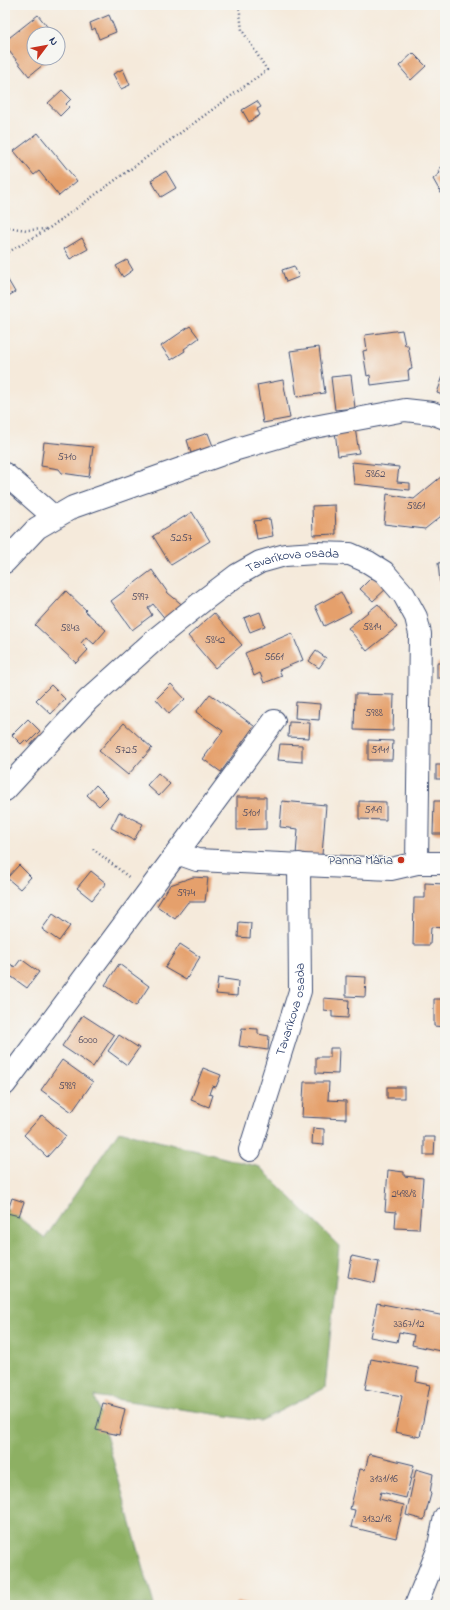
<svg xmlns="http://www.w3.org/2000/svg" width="450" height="1610" font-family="'Indie Flower',sans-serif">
<rect width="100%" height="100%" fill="#f6f6f2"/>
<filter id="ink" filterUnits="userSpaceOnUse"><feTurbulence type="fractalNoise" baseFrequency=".025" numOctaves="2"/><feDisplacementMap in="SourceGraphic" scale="8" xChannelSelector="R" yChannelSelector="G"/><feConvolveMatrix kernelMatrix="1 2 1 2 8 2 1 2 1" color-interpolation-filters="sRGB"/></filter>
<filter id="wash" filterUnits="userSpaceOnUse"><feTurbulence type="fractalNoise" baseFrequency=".012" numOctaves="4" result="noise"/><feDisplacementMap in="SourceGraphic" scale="16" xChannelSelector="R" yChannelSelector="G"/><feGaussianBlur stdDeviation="0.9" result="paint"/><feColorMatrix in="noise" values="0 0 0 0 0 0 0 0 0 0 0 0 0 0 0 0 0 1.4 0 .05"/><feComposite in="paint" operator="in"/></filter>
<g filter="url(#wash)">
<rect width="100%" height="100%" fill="#f5eadb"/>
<!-- forest -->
<path fill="#8db064" stroke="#547061" d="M 119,1131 L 260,1167 L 339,1246 L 325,1388 L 260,1421 L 95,1396 L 154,1605 L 5,1605 L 5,1207 L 45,1238 Z"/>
<g id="blocks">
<!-- building -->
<g fill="#e5a06c">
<path d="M 38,15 L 53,34 L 34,34 L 34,58 L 46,58 L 48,61 L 29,76 L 5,46 L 5,41 Z"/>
<path d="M 109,15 L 116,32 L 99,39 L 95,28 L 92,30 L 90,23 Z"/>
<path d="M 413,53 L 426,66 L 411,80 L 399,66 Z"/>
<path d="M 123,69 L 130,85 L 121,89 L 113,74 Z"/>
<path d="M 62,90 L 71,99 L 66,104 L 69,107 L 60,116 L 48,103 Z"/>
<path d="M 257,101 L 261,107 L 257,109 L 260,115 L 249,122 L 242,110 Z"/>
<path d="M 38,133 L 77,181 L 59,196 L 39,171 L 34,175 L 14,151 Z"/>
<path d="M 445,164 L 445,200 L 433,179 L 440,173 L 438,170 Z"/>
<path d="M 166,171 L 176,188 L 161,197 L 151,180 Z"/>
<path d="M 82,238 L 88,249 L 70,259 L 64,249 Z"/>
<path d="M 127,260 L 133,270 L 123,277 L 116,266 Z"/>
<path d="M 294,266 L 299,277 L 286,282 L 282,270 Z"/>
<path d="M 5,275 L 15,292 L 5,298 Z"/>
<path d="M 190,326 L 199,338 L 184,349 L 185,351 L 171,360 L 161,346 Z"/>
<path d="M 402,330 L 405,345 L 408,345 L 412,369 L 408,370 L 409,380 L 371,385 L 370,375 L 367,376 L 363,351 L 367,350 L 365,335 Z"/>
<path d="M 319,347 L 325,393 L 297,397 L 290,351 Z"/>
<path d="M 445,371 L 445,396 L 437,393 Z"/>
<path d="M 351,375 L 355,408 L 335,410 L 331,377 Z"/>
<path d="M 283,380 L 290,418 L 263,423 L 257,385 Z"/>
<path d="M 355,428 L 359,453 L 338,456 L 335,431 Z"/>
<path d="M 208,433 L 213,446 L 191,453 L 187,440 Z"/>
<path d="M 44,442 L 93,447 L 89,477 L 62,473 L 59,469 L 41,466 Z"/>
<path d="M 352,462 L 399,467 L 397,482 L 410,483 L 410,490 L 354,484 Z"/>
<path d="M 442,476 L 445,480 L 445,513 L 425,529 L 384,524 L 387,494 L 414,499 Z"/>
<path d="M 335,505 L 336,534 L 313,535 L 312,506 Z"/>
<path d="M 192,512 L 210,541 L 171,565 L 153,536 Z"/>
<path d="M 270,519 L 273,536 L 257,539 L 254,521 Z"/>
<path d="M 445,562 L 445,582 L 440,582 L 438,563 Z"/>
<path d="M 152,570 L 168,593 L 185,607 L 167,621 L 153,604 L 148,608 L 152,615 L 132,630 L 111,601 Z"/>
<path d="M 373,576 L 388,587 L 373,601 L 360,589 Z"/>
<path d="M 66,591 L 86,610 L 85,611 L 106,630 L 94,644 L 86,637 L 81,643 L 88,650 L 76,663 L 35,625 Z"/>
<path d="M 341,592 L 351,612 L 324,626 L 315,606 Z"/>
<path d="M 378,604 L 397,627 L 367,651 L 348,628 Z"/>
<path d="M 260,612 L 265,626 L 250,632 L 244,618 Z"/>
<path d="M 214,613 L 242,645 L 215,668 L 188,636 Z"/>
<path d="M 292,633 L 303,660 L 279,670 L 282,676 L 264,683 L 260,673 L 254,676 L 245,653 Z"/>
<path d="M 316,651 L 326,658 L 319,668 L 309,661 Z"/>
<rect x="437" y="663" width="8" height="15"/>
<path d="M 171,684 L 185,699 L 169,714 L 156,699 Z"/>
<path d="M 51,685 L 65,699 L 51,714 L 36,700 Z"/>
<path d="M 210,694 L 254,726 L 221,772 L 203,759 L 223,731 L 196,712 Z"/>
<path d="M 355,694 L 394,695 L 393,731 L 354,730 Z"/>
<path d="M 296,702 L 320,704 L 319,720 L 295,718 Z"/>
<path d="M 28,719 L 40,731 L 28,743 L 25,740 L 21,744 L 12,735 Z"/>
<path d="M 289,722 L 310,723 L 309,738 L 288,737 Z"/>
<path d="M 124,723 L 152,748 L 128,775 L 99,751 Z"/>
<path d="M 368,740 L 393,741 L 392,760 L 368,760 Z"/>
<path d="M 280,744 L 302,745 L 302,762 L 278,760 Z"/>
<rect x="436" y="765" width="9" height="14"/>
<path d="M 158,773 L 170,784 L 159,796 L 147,785 Z"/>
<path d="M 96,785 L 108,797 L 99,806 L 87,795 Z"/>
<path d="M 237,797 L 266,797 L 266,829 L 237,830 Z"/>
<path d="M 282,801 L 326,805 L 322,855 L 296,855 L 298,829 L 280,827 Z"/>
<path d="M 359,801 L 386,802 L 386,820 L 359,819 Z"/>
<path d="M 434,801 L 445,801 L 445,834 L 433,834 Z"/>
<path d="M 119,812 L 143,824 L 134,840 L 111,828 Z"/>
<path d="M 19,865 L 31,877 L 20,889 L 7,878 Z"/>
<path d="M 91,871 L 106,883 L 92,900 L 77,888 Z"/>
<path d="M 193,877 L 208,878 L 205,902 L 188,902 L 175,919 L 157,906 L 170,885 Z"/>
<path d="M 425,883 L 445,884 L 445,928 L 431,927 L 430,945 L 413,945 L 414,898 L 425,898 Z"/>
<path d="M 53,914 L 70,926 L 59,941 L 42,929 Z"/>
<path d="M 239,922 L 251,923 L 250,938 L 238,937 Z"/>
<path d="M 180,944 L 200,957 L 186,980 L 165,968 Z"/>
<path d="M 21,959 L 39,972 L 27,988 L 5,972 L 10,964 L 15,967 Z"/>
<path d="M 119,964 L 149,986 L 136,1006 L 105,985 Z"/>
<path d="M 346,976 L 366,977 L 365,997 L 346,996 Z"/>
<path d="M 218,978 L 238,981 L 237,996 L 216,994 Z"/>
<path d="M 324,998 L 349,1000 L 348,1018 L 332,1017 L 332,1011 L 324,1010 Z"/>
<path d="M 434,999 L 445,999 L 445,1027 L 434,1026 Z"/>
<path d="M 83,1015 L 114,1035 L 93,1067 L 62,1046 Z"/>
<path d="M 242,1028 L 258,1029 L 258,1034 L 269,1036 L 268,1050 L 239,1046 Z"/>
<path d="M 119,1035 L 139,1048 L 127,1065 L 108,1051 Z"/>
<path d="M 330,1048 L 339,1048 L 338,1074 L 316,1073 L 316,1057 L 330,1057 Z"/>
<path d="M 62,1060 L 93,1082 L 72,1112 L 41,1090 Z"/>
<path d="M 203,1068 L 221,1075 L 216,1087 L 212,1086 L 209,1094 L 213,1095 L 209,1107 L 191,1100 Z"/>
<path d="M 304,1082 L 329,1082 L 328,1100 L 346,1101 L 346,1119 L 302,1117 Z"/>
<rect x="387" y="1087" width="17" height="11"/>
<path d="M 42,1115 L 66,1136 L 47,1157 L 24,1135 Z"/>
<path d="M 313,1128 L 324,1129 L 324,1145 L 312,1144 Z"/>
<path d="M 424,1137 L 435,1137 L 434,1155 L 424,1155 Z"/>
<path d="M 388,1170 L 404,1172 L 404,1176 L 423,1178 L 419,1229 L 395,1228 L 396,1212 L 385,1211 Z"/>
<path d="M 12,1198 L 24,1202 L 19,1216 L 7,1213 Z"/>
<path d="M 352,1256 L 379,1262 L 375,1283 L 348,1277 Z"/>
<path d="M 377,1303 L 445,1316 L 445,1352 L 412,1345 L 414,1335 L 399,1332 L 397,1342 L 370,1337 Z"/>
<path d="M 371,1359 L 418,1368 L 416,1382 L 430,1385 L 420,1437 L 395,1432 L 402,1396 L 365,1389 Z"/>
<path d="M 103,1403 L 125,1409 L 119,1435 L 96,1430 Z"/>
<path d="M 369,1454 L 414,1465 L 406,1498 L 381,1492 L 379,1499 L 404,1505 L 396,1538 L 351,1527 L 355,1510 L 350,1509 L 360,1469 L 365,1470 Z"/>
<path d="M 416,1469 L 433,1474 L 430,1493 L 431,1494 L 424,1520 L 406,1515 Z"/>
<path d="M 238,1601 L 250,1605 L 237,1605 Z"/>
</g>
</g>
</g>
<g filter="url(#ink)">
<use href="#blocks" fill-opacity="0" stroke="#3c4b71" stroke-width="1"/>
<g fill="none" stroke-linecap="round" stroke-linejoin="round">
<!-- minor casing -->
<g stroke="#3c4b71" stroke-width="24">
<g id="minor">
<path d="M 5,474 L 54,517"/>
<path d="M 5,562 L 37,528 L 73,507 L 237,449 L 309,428 L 405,410 L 432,413 L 445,418"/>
<path id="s1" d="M 5,790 L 88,700 L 158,637 L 204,600 L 237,575 L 260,562 L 285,555 L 316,553 L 350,554 L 368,562 L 384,572 L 404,595 L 416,617 L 420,634 L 417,863"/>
<path d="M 177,853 L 197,860 L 391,869 L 417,863 L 445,863"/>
<path d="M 5,1084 L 177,853 L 274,721"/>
<path id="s2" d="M 250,1150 L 300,991 L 299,864"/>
<path d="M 416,1605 L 438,1550 L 445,1517"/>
</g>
</g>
<!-- path -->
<g stroke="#3c4b71" stroke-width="2.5" stroke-dasharray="1 3" stroke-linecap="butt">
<path d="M 5,227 L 27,230 L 47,229"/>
<path d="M 5,254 L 48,229 L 267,70 L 242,30 L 239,5"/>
<path d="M 93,849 L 130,878"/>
</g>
<!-- minor -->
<use href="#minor" stroke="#fff" stroke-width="22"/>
</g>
</g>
<!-- markers -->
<circle fill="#c8321e" stroke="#f6f6f2" stroke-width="1.5" cx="401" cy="860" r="4"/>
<g text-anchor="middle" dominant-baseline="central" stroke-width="3" stroke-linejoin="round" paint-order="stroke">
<!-- number labels -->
<g font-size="11" fill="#4e4b62">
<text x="67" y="457">5710</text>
<text x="375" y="474">5862</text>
<text x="416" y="506">5861</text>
<text x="181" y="538">5257</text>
<text x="140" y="597">5997</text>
<text x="372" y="627">5814</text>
<text x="70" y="628">5843</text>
<text x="215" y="640">5842</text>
<text x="274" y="657">5661</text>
<text x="374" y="713">5988</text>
<text x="126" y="750">5725</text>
<text x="380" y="750">5141</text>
<text x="373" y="810">5149</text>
<text x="251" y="813">5101</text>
<text x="186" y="893">5974</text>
<text x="88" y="1040">6000</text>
<text x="67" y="1086">5989</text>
<text x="404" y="1194">2498/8</text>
<text x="409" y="1324">3367/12</text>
<text x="384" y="1479">3131/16</text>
<text x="377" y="1519">3132/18</text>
</g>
<!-- street labels -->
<g font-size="13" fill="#1b2f5e" stroke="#f6f6f2">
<text stroke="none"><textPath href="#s1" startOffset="376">Tavaríkova osada</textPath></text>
<text stroke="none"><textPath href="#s2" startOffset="147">Tavaríkova osada</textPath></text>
</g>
<!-- poi labels -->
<g font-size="13" fill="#1b2f5e" stroke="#f6f6f2" text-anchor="end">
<text x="393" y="860">Panna Mária</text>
</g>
</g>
<!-- margin -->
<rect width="450" height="1610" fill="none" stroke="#f6f6f2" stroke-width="20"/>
<!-- north arrow -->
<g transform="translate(46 46) rotate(58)"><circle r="19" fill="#f6f6f2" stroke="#9ea6b7"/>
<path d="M0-3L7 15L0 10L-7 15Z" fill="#c8321e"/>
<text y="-6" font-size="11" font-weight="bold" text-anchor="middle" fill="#1b2f5e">N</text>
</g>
</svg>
